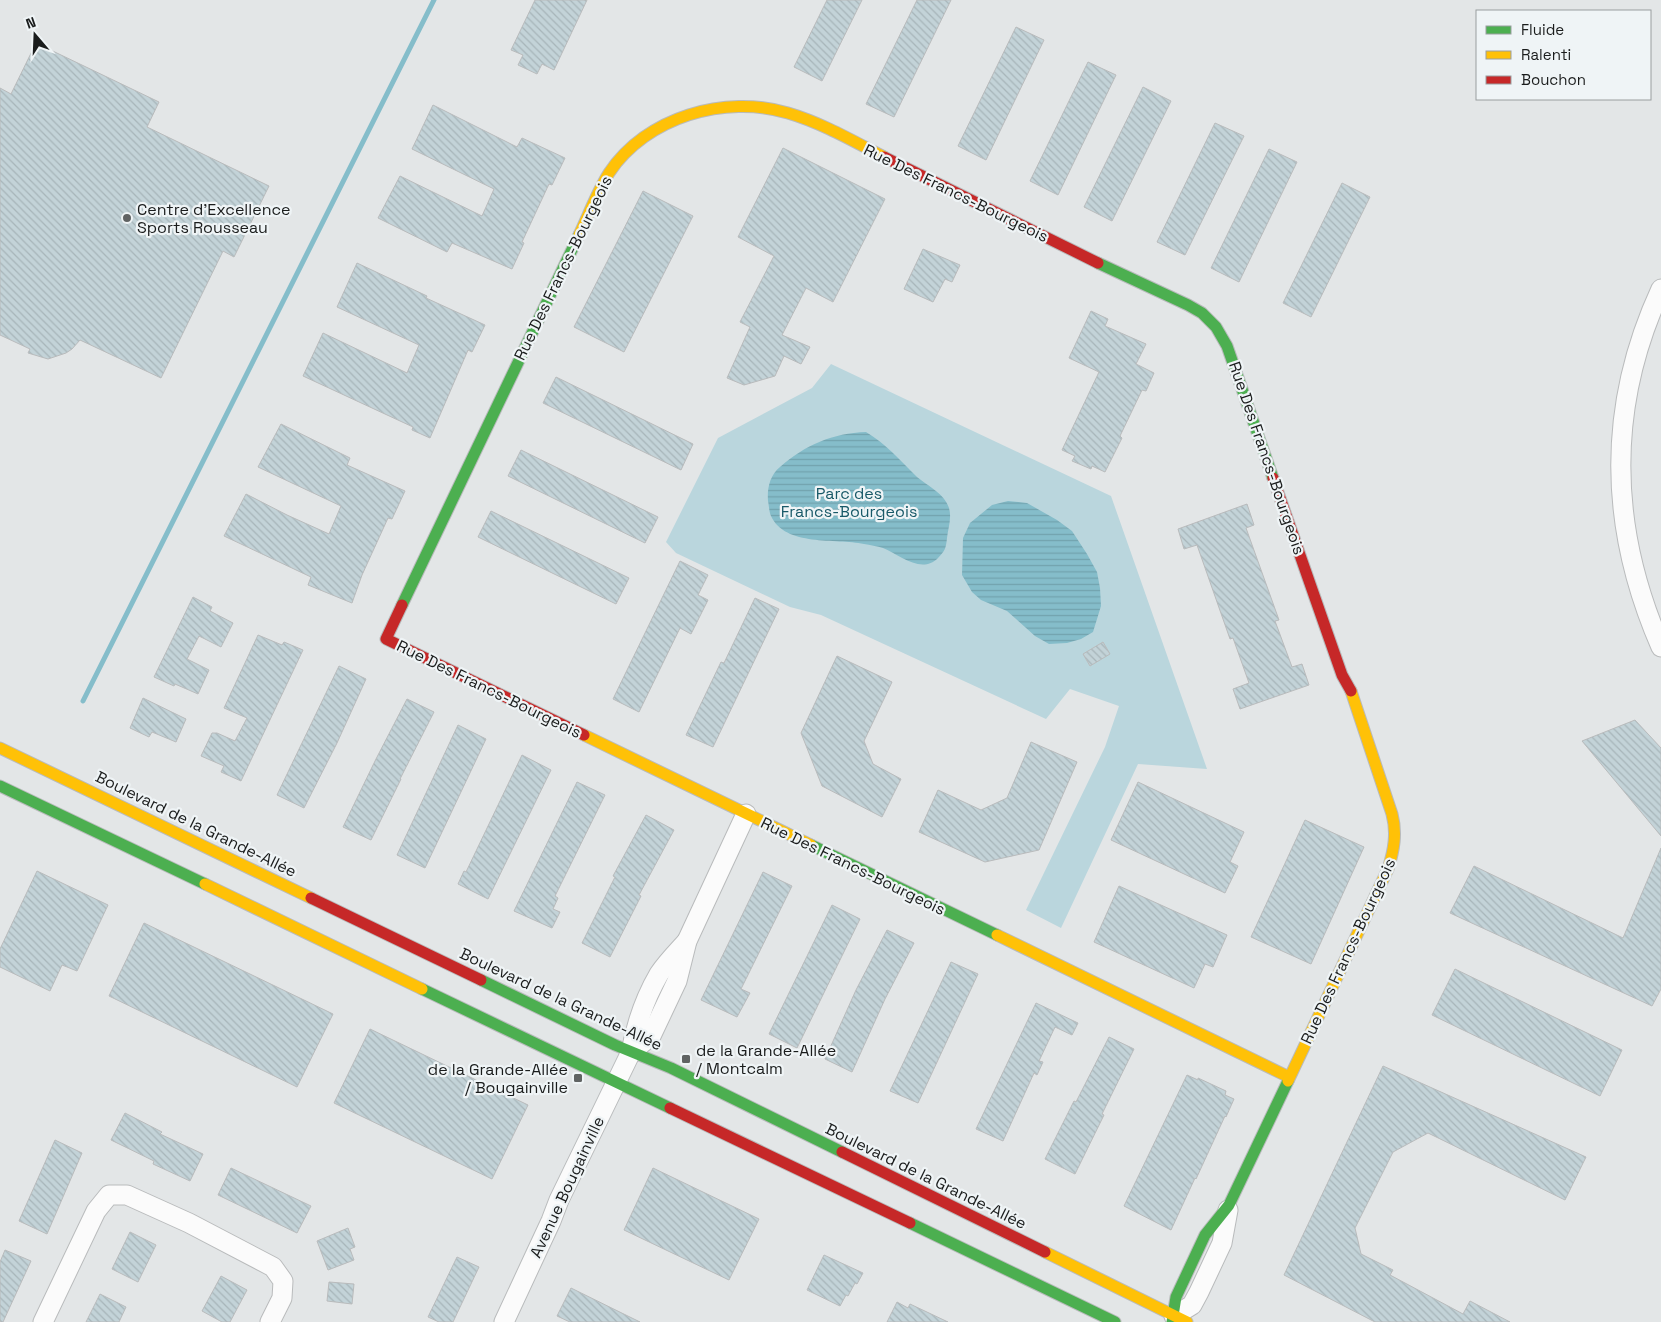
<svg xmlns="http://www.w3.org/2000/svg" width="1661" height="1322" font-family="'Space Grotesk',sans-serif">
<defs>
<pattern id="water-rules" width="6" height="5" patternUnits="userSpaceOnUse" patternTransform="scale(1.25)"><rect width="6" height="5" fill="#85bdca"/><path d="M0 2.5h6" fill="none" stroke="#72a2ad"/></pattern>
<pattern id="building-back-hatch" width="6" height="6" patternUnits="userSpaceOnUse" patternTransform="scale(1.25)"><rect width="6" height="6" fill="#c3d3d8"/><path d="M-1 5l2 2M0 0l6 6M5-1l2 2" fill="none" stroke="#a7b5b9"/></pattern>
</defs>
<rect width="100%" height="100%" fill="#e3e6e7"/>
<!-- green -->
<path fill="#bad6dd" d="M 831,364 L 1111,496 L 1207,769 L 1138,764 L 1061,928 L 1026,910 L 1105,747 L 1119,706 L 1070,689 L 1046,719 L 821,615 L 790,607 L 676,553 L 666,542 L 718,438 L 812,388 Z"/>
<!-- water -->
<g fill="url(#water-rules)">
<path d="M 866,432 C 886,444 901,461 917,477 C 929,487 944,493 949,508 C 952,518 948,529 947,538 C 946,548 945,551 938,558 C 921,575 899,554 883,548 C 877,546 870,545 864,544 C 836,538 785,547 771,516 C 769,512 769,505 768,501 C 767,488 770,475 780,467 C 805,445 833,433 866,432 Z"/>
<path d="M 1008,501 L 1027,503 L 1057,520 L 1072,531 L 1087,554 L 1097,572 L 1100,588 L 1101,606 L 1093,632 L 1081,639 L 1067,643 L 1049,644 L 1035,636 L 1007,611 L 981,600 L 972,592 L 962,575 L 963,538 L 970,523 L 992,505 Z"/>
</g>
<g fill="none" stroke-linecap="round" stroke-linejoin="round">
<!-- stream -->
<path stroke="#85bdca" stroke-width="5" d="M 83,701 L 434,0"/>
</g>
<!-- building -->
<g fill="url(#building-back-hatch)" stroke="#b9bbbc">
<path d="M 535,0 L 587,0 L 554,70 L 542,64 L 537,74 L 518,65 L 523,55 L 511,50 Z"/>
<path d="M 827,0 L 862,0 L 822,81 L 794,67 Z"/>
<path d="M 917,0 L 951,0 L 894,117 L 866,104 Z"/>
<path d="M 1016,27 L 1044,40 L 986,160 L 958,146 Z"/>
<path d="M 36,43 L 159,102 L 147,127 L 269,186 L 234,257 L 223,251 L 161,378 L 80,340 L 72,349 L 66,353 L 48,359 L 28,353 L 30,349 L 0,335 L 0,88 L 11,94 Z"/>
<path d="M 1088,62 L 1116,75 L 1058,195 L 1030,181 Z"/>
<path d="M 1143,87 L 1171,101 L 1112,221 L 1084,207 Z"/>
<path d="M 433,105 L 517,147 L 522,138 L 565,158 L 552,185 L 549,184 L 522,242 L 524,243 L 512,269 L 452,243 L 447,252 L 378,218 L 400,176 L 482,216 L 494,189 L 412,149 Z"/>
<path d="M 1215,123 L 1244,136 L 1185,255 L 1157,242 Z"/>
<path d="M 783,148 L 885,199 L 833,302 L 806,288 L 782,335 L 810,347 L 801,364 L 784,356 L 775,376 L 744,385 L 727,378 L 750,327 L 740,322 L 774,256 L 738,237 Z"/>
<path d="M 1269,149 L 1297,162 L 1239,282 L 1211,268 Z"/>
<path d="M 1342,183 L 1370,197 L 1311,317 L 1283,303 Z"/>
<path d="M 643,191 L 693,216 L 624,352 L 574,327 Z"/>
<path d="M 923,249 L 960,265 L 952,282 L 945,279 L 933,302 L 904,289 Z"/>
<path d="M 357,263 L 427,296 L 426,298 L 485,325 L 472,352 L 468,350 L 430,438 L 412,430 L 413,427 L 303,376 L 323,333 L 407,373 L 419,345 L 337,307 Z"/>
<path d="M 1091,311 L 1108,319 L 1105,326 L 1146,344 L 1136,364 L 1154,373 L 1146,391 L 1142,390 L 1120,436 L 1122,438 L 1105,472 L 1092,466 L 1091,469 L 1072,461 L 1075,456 L 1062,450 L 1099,372 L 1069,358 Z"/>
<path d="M 556,377 L 693,444 L 681,470 L 543,403 Z"/>
<path d="M 281,424 L 350,458 L 347,465 L 405,491 L 392,519 L 388,518 L 362,575 L 352,603 L 308,585 L 311,577 L 224,536 L 246,494 L 287,515 L 329,534 L 341,506 L 258,467 Z"/>
<path d="M 521,450 L 658,517 L 645,543 L 508,476 Z"/>
<path d="M 1247,504 L 1254,525 L 1246,528 L 1279,620 L 1275,621 L 1292,667 L 1302,664 L 1309,685 L 1240,709 L 1233,689 L 1249,683 L 1233,638 L 1230,639 L 1197,545 L 1184,549 L 1178,529 Z"/>
<path d="M 491,511 L 629,578 L 616,604 L 478,537 Z"/>
<path d="M 680,561 L 708,575 L 698,595 L 708,600 L 691,634 L 680,628 L 639,712 L 613,699 Z"/>
<path d="M 193,597 L 212,607 L 210,611 L 233,623 L 221,647 L 199,636 L 187,659 L 209,670 L 198,694 L 175,684 L 174,686 L 154,677 Z"/>
<path d="M 755,598 L 779,609 L 713,747 L 686,735 L 721,662 L 724,663 Z"/>
<path d="M 258,635 L 282,645 L 284,642 L 303,650 L 241,781 L 221,772 L 224,766 L 201,756 L 212,733 L 217,733 L 235,741 L 247,718 L 224,708 Z"/>
<path d="M 1103,642 L 1110,654 L 1090,666 L 1083,654 Z"/>
<path d="M 837,656 L 892,682 L 864,741 L 873,764 L 901,779 L 882,817 L 822,786 L 801,733 Z"/>
<path d="M 339,666 L 366,679 L 337,743 L 304,808 L 277,795 Z"/>
<path d="M 143,698 L 186,719 L 176,742 L 152,732 L 149,737 L 130,728 Z"/>
<path d="M 407,699 L 434,712 L 400,779 L 401,779 L 371,840 L 343,827 L 376,759 Z"/>
<path d="M 1635,720 L 1661,748 L 1661,836 L 1582,741 Z"/>
<path d="M 458,725 L 486,739 L 425,868 L 397,855 Z"/>
<path d="M 1031,742 L 1077,762 L 1039,850 L 985,862 L 919,832 L 938,790 L 981,810 L 1007,798 Z"/>
<path d="M 522,755 L 551,770 L 488,899 L 458,884 L 464,871 L 466,872 Z"/>
<path d="M 577,782 L 605,795 L 555,896 L 558,898 L 553,909 L 560,912 L 552,928 L 514,911 Z"/>
<path d="M 1138,782 L 1244,832 L 1230,862 L 1238,866 L 1225,893 L 1111,840 Z"/>
<path d="M 646,815 L 674,830 L 639,895 L 641,896 L 610,957 L 582,943 L 615,877 L 613,876 Z"/>
<path d="M 1305,820 L 1364,847 L 1311,964 L 1251,937 Z"/>
<path d="M 1661,848 L 1661,989 L 1652,1006 L 1450,913 L 1474,866 L 1623,938 Z"/>
<path d="M 37,871 L 108,905 L 77,971 L 62,965 L 50,991 L 0,967 L 0,949 Z"/>
<path d="M 763,872 L 792,886 L 741,989 L 750,993 L 737,1017 L 701,1000 Z"/>
<path d="M 1119,886 L 1227,935 L 1213,967 L 1205,964 L 1194,988 L 1094,942 Z"/>
<path d="M 832,905 L 860,919 L 797,1048 L 769,1034 Z"/>
<path d="M 144,923 L 333,1014 L 297,1087 L 109,996 Z"/>
<path d="M 887,930 L 914,943 L 885,999 L 852,1072 L 825,1059 L 856,990 Z"/>
<path d="M 951,962 L 978,974 L 918,1103 L 890,1091 Z"/>
<path d="M 1455,969 L 1622,1050 L 1600,1096 L 1432,1015 Z"/>
<path d="M 1036,1003 L 1078,1023 L 1072,1035 L 1055,1027 L 1039,1061 L 1043,1062 L 1037,1075 L 1034,1073 L 1003,1141 L 976,1129 Z"/>
<path d="M 370,1029 L 528,1105 L 492,1179 L 334,1103 Z"/>
<path d="M 1109,1037 L 1134,1049 L 1102,1114 L 1104,1115 L 1075,1174 L 1045,1159 L 1074,1101 L 1076,1102 Z"/>
<path d="M 1383,1066 L 1586,1157 L 1565,1200 L 1428,1133 L 1393,1152 L 1355,1228 L 1361,1254 L 1393,1270 L 1390,1275 L 1463,1314 L 1470,1301 L 1510,1322 L 1375,1322 L 1284,1275 Z"/>
<path d="M 1187,1075 L 1198,1080 L 1198,1078 L 1226,1091 L 1225,1095 L 1234,1099 L 1226,1117 L 1225,1116 L 1196,1179 L 1195,1178 L 1171,1230 L 1124,1206 Z"/>
<path d="M 125,1113 L 162,1132 L 160,1134 L 203,1154 L 190,1181 L 153,1164 L 154,1161 L 111,1140 Z"/>
<path d="M 55,1140 L 82,1153 L 47,1234 L 19,1221 Z"/>
<path d="M 231,1168 L 311,1206 L 297,1233 L 218,1195 Z"/>
<path d="M 653,1168 L 759,1219 L 729,1280 L 624,1230 Z"/>
<path d="M 348,1228 L 355,1247 L 350,1249 L 354,1260 L 328,1270 L 317,1241 Z"/>
<path d="M 130,1232 L 156,1245 L 138,1282 L 112,1269 Z"/>
<path d="M 5,1250 L 31,1261 L 3,1322 L 0,1322 L 0,1262 Z"/>
<path d="M 824,1255 L 863,1273 L 857,1284 L 855,1283 L 848,1296 L 846,1295 L 840,1306 L 807,1290 Z"/>
<path d="M 457,1257 L 479,1267 L 453,1322 L 439,1322 L 428,1317 Z"/>
<path d="M 221,1276 L 247,1290 L 230,1322 L 222,1322 L 202,1311 Z"/>
<path d="M 329,1282 L 354,1284 L 352,1304 L 327,1301 Z"/>
<path d="M 571,1288 L 640,1322 L 570,1322 L 557,1316 Z"/>
<path d="M 100,1294 L 126,1307 L 119,1322 L 86,1322 Z"/>
<path d="M 897,1302 L 908,1308 L 910,1304 L 948,1322 L 887,1322 Z"/>
</g>
<g fill="none" stroke-linecap="round" stroke-linejoin="round">
<!-- street casing -->
<g stroke="#b9bbbc" stroke-width="21">
<g id="street">
<path d="M 1661,289 C 1606,408 1609,528 1661,647"/>
<path d="M 631,1052 L 651,1036 L 677,981 L 687,941 L 746,814"/>
<path d="M 1174,1316 L 1192,1305 L 1199,1292 L 1222,1243 L 1228,1210"/>
<path d="M 43,1322 L 96,1211 L 109,1195 L 127,1195 L 189,1223 L 273,1267 L 283,1281 L 282,1298 L 270,1322"/>
<path d="M 504,1322 L 551,1221 L 559,1200 L 631,1052 C 636,1024 645,998 659,974 C 667,962 678,951 687,941"/>
</g>
</g>
<!-- fast casing -->
<g stroke="#b9bbbc" stroke-width="13">
<g id="fast">
<path d="M 1098,263 L 1188,305 L 1202,313 L 1216,327 L 1227,346 L 1273,478"/>
<path d="M 402,605 L 579,235"/>
<path d="M 0,786 L 205,884"/>
<path d="M 811,845 L 997,935"/>
<path d="M 481,980 L 615,1045 L 671,1068 L 842,1152"/>
<path d="M 422,989 L 670,1108"/>
<path d="M 910,1223 L 1115,1322"/>
<path d="M 1172,1322 L 1176,1297 L 1205,1235 L 1229,1205 L 1288,1081"/>
</g>
</g>
<!-- slow casing -->
<g stroke="#b9bbbc" stroke-width="13">
<g id="slow">
<path d="M 579,235 C 589,214 597,192 609,173 C 646,117 725,94 788,113 C 822,123 853,141 884,157"/>
<path d="M 584,735 L 811,845"/>
<path d="M 0,748 L 311,898"/>
<path d="M 205,884 L 422,989"/>
<path d="M 997,935 L 1289,1077"/>
<path d="M 1288,1081 L 1388,869 C 1394,850 1397,833 1392,814 L 1351,691"/>
<path d="M 1045,1252 L 1187,1322"/>
</g>
</g>
<!-- jam casing -->
<g stroke="#b9bbbc" stroke-width="13">
<g id="jam">
<path d="M 884,157 L 1098,263"/>
<path d="M 1273,478 L 1342,675 L 1351,691"/>
<path d="M 402,605 L 386,639 L 584,735"/>
<path d="M 311,898 L 481,980"/>
<path d="M 670,1108 L 910,1223"/>
<path d="M 842,1152 L 1045,1252"/>
</g>
</g>
<!-- street -->
<use href="#street" stroke="#fbfbfb" stroke-width="19"/>
<!-- fast -->
<use href="#fast" stroke="#4caf50" stroke-width="11"/>
<!-- slow -->
<use href="#slow" stroke="#ffc107" stroke-width="11"/>
<!-- jam -->
<use href="#jam" stroke="#c62828" stroke-width="11"/>
</g>
<!-- markers -->
<g fill="#606363" stroke="#eff4f6" stroke-width="2">
<circle cx="127" cy="218" r="5"/>
<rect x="681" y="1054" width="10" height="10" rx="2.5"/>
<rect x="573" y="1073" width="10" height="10" rx="2.5"/>
</g>
<g text-anchor="middle" dominant-baseline="central" stroke-width="4.5" stroke-linejoin="round" paint-order="stroke">
<!-- street labels -->
<g font-size="16" fill="#1a1c1c" stroke="#eff4f6">
<text transform="translate(956 193) rotate(26)">Rue Des Francs-Bourgeois</text>
<text transform="translate(563 268) rotate(-64)">Rue Des Francs-Bourgeois</text>
<text transform="translate(1267 458) rotate(71)">Rue Des Francs-Bourgeois</text>
<text transform="translate(489 689) rotate(26)">Rue Des Francs-Bourgeois</text>
<text transform="translate(196 824) rotate(26)">Boulevard de la Grande-Allée</text>
<text transform="translate(853 866) rotate(26)">Rue Des Francs-Bourgeois</text>
<text transform="translate(1348 951) rotate(-65)">Rue Des Francs-Bourgeois</text>
<text transform="translate(561 999) rotate(25)">Boulevard de la Grande-Allée</text>
<text transform="translate(926 1176) rotate(26)">Boulevard de la Grande-Allée</text>
<text transform="translate(567 1187) rotate(-65)">Avenue Bougainville</text>
</g>
<!-- poi labels -->
<g font-size="16" fill="#1a1c1c" stroke="#eff4f6" text-anchor="start">
<text x="137" y="209">Centre d'Excellence<tspan x="137" dy="18">Sports Rousseau</tspan></text>
<text x="696" y="1050">de la Grande-Allée<tspan x="696" dy="18">/ Montcalm</tspan></text>
<text x="568" y="1069" text-anchor="end">de la Grande-Allée<tspan x="568" dy="18">/ Bougainville</tspan></text>
</g>
<!-- park labels -->
<g font-size="16" fill="#185968" stroke="#eff4f6">
<text x="849" y="493">Parc des<tspan x="849" dy="18">Francs-Bourgeois</tspan></text>
</g>
</g>
<!-- legend -->
<rect x="1476" y="10" width="175" height="90" fill="#eff4f6" stroke="#9a9e9f"/>
<rect x="1486" y="26" width="25" height="8" fill="#4caf50" stroke="#9a9e9f"/>
<text x="1521" y="35" font-size="15" fill="#1a1c1c">Fluide</text>
<rect x="1486" y="51" width="25" height="8" fill="#ffc107" stroke="#9a9e9f"/>
<text x="1521" y="60" font-size="15" fill="#1a1c1c">Ralenti</text>
<rect x="1486" y="76" width="25" height="8" fill="#c62828" stroke="#9a9e9f"/>
<text x="1521" y="85" font-size="15" fill="#1a1c1c">Bouchon</text>
<!-- north arrow -->
<g transform="translate(35 35) rotate(341)" stroke="#eff4f6" stroke-width="4" paint-order="stroke">
<path d="M0-4L9 19L0 12L-9 19Z" fill="#1a1c1c"/>
<text y="-8" font-size="14" font-weight="bold" text-anchor="middle" fill="#1a1c1c">N</text>
</g>
</svg>
